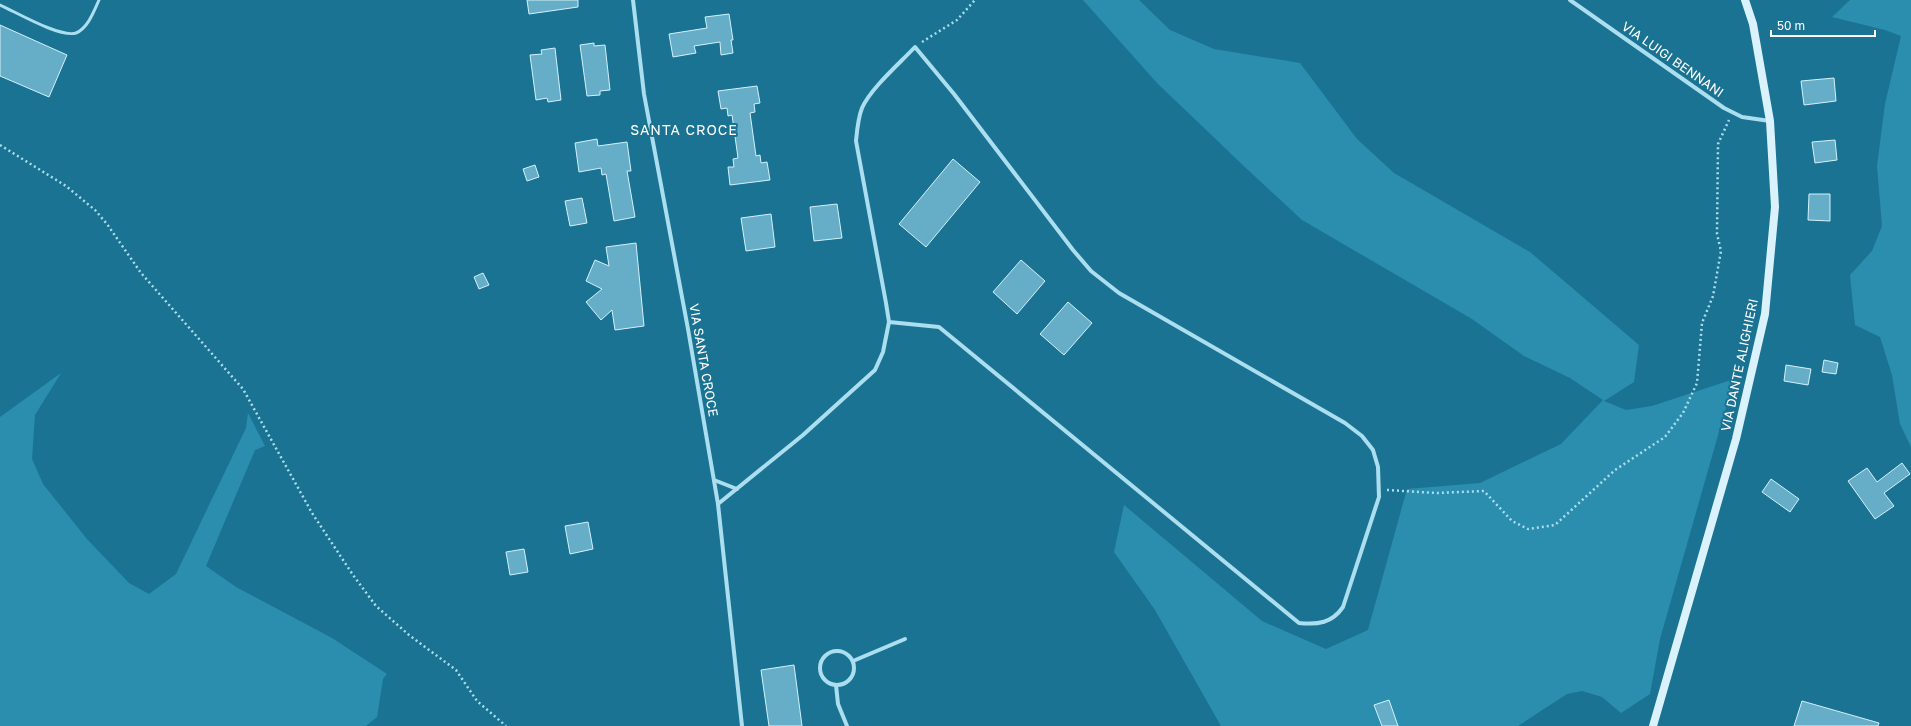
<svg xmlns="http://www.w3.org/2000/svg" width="1911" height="726" font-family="'Golos Text',sans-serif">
<rect width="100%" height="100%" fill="#1b7393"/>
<!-- green -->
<g fill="#2b8eaf">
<path d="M 1083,0 L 1139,0 L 1170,30 L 1214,49 L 1300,63 L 1357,139 L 1394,173 L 1530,252 L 1639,345 L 1634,382 L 1604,401 L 1626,410 L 1652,406 L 1734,379 L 1660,639 L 1650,694 L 1621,713 L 1602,697 L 1582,691 L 1567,694 L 1518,726 L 1221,726 L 1155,610 L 1114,552 L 1124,505 L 1262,621 L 1326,649 L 1368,630 L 1407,489 L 1480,483 L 1561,444 L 1603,400 L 1570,378 L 1524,356 L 1472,319 L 1302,220 L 1248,170 L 1157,83 Z"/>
<path d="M 1850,0 L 1911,0 L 1911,447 L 1900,424 L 1892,375 L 1880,337 L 1855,325 L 1850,275 L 1872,251 L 1882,226 L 1877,166 L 1885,104 L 1901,36 L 1885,30 L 1832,17 Z"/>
<path d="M 61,373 L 35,415 L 32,459 L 43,484 L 87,539 L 129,583 L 149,594 L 176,574 L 246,428 L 248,413 L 265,446 L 255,450 L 206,566 L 236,587 L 332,638 L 387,674 L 383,679 L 377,717 L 366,726 L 0,726 L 0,417 Z"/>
</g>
<!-- building -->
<g fill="#66aec7" stroke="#d2f1fb">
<path d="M 527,0 L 578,0 L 578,7 L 529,14 Z"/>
<path d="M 729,14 L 733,40 L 731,40 L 733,53 L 721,55 L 720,42 L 694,46 L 696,53 L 673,57 L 669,34 L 707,28 L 705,17 Z"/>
<path d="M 0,25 L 67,55 L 49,97 L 0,76 Z"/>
<path d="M 594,43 L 594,46 L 605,45 L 610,90 L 600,91 L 600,95 L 587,96 L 580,45 Z"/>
<path d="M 555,48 L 561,100 L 548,102 L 547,98 L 536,100 L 530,55 L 542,54 L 541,50 Z"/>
<path d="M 1834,78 L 1836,101 L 1804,105 L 1801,81 Z"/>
<path d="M 757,86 L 760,103 L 754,104 L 755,112 L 750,113 L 756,156 L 760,155 L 761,163 L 767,162 L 770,180 L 730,185 L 728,167 L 734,167 L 733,159 L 738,158 L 732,115 L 728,116 L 727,108 L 721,109 L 718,91 Z"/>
<path d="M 597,139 L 598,146 L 627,142 L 631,171 L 627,171 L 635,217 L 614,221 L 606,174 L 602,175 L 601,168 L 579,172 L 575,143 Z"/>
<path d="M 1835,140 L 1837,160 L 1815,163 L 1812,142 Z"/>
<path d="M 953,159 L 980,182 L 926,247 L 899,224 Z"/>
<path d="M 535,165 L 539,177 L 527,181 L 523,169 Z"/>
<path d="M 1809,194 L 1830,194 L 1830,221 L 1808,220 Z"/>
<path d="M 582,198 L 587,223 L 570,226 L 565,201 Z"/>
<path d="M 837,204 L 842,238 L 814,241 L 810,207 Z"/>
<path d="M 771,214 L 775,247 L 746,251 L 741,218 Z"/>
<path d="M 636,243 L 644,326 L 615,330 L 612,310 L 601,320 L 586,302 L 602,289 L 586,281 L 595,260 L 609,266 L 606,247 Z"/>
<path d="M 1021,260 L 1045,281 L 1017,314 L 993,292 Z"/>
<path d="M 483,273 L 489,285 L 479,289 L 474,277 Z"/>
<path d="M 1068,302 L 1092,323 L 1064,355 L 1040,334 Z"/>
<path d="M 1824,360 L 1838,363 L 1836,374 L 1822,372 Z"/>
<path d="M 1786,365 L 1811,369 L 1808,385 L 1784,381 Z"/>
<path d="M 1902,463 L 1910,474 L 1884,493 L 1894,506 L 1875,519 L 1848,481 L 1867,468 L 1877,482 Z"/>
<path d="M 1771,479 L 1799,499 L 1790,512 L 1762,492 Z"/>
<path d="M 588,522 L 593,549 L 570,554 L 565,526 Z"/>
<path d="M 524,549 L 528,572 L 510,575 L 506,552 Z"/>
<path d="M 794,665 L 802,726 L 769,726 L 761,670 Z"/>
<path d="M 1389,700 L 1398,726 L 1382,726 L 1374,705 Z"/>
<path d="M 1802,701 L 1879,723 L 1878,726 L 1794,726 Z"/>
</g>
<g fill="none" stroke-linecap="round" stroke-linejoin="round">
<!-- path -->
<g stroke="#abdeef" stroke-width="2.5" stroke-dasharray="2 3" stroke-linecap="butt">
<path d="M 922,42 L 957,20 L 975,0"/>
<path d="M 0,145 L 66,186 L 95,210 L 107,224 L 141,273 L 243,389 L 312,513 L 353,575 L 376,606 L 409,635 L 456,670 L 477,701 L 506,726"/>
<path d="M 1387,490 L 1436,493 L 1484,491 L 1512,521 L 1528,529 L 1555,525 L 1615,470 L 1665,437 L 1683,413 L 1697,383 L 1702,323 L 1713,296 L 1721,251 L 1717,234 L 1718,144 L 1729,120"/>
</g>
<!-- service -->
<path stroke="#abdeef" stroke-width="3" d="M 0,5 C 16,12 60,38 76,33 C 88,28 94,11 99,0"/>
<!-- minor -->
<g stroke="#abdeef" stroke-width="4">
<path d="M 633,0 L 644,94 L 688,329 L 718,504 L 742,726"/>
<path d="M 1570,0 L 1724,108 L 1742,117 L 1770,121"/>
<path d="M 714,480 L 737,489"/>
<path d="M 718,504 L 803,435 L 875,370 L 883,352 L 889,322 L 886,303 L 856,141 C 857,130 858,118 862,108 C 871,88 900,63 915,47 L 954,94 L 1073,250 L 1091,271 L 1119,293 L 1345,423 L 1362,436 L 1373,450 L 1378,467 L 1379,497 L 1343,607 C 1332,623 1318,625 1299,623 L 939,327 L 889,322"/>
<circle cx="837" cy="668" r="17"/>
<path d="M 853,661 L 905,639"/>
<path d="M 836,685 L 838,704 L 847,726"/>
</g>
<!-- secondary -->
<path stroke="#d9f2fb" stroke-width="8" d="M 1653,726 L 1736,439 L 1765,314 L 1775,207 L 1770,121 L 1753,24 L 1745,0"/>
</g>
<g text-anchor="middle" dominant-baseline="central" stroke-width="4" stroke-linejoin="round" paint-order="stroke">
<!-- street labels -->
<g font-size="13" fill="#fff" stroke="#1b7393">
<text transform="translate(1673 59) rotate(35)">VIA LUIGI BENNANI</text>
<text transform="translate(704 360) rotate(80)">VIA SANTA CROCE</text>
<text transform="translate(1739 365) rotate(-78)">VIA DANTE ALIGHIERI</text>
</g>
<!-- neighbourhood labels -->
<g font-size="14" letter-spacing="1" fill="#fff" stroke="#1b7393">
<text x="684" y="129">SANTA CROCE</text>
</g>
</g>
<!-- scale -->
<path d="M1771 30v6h104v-6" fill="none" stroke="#ffffff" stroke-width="2"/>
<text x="1777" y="30" font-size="12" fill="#ffffff" stroke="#1b7393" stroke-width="3" paint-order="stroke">50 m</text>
</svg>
